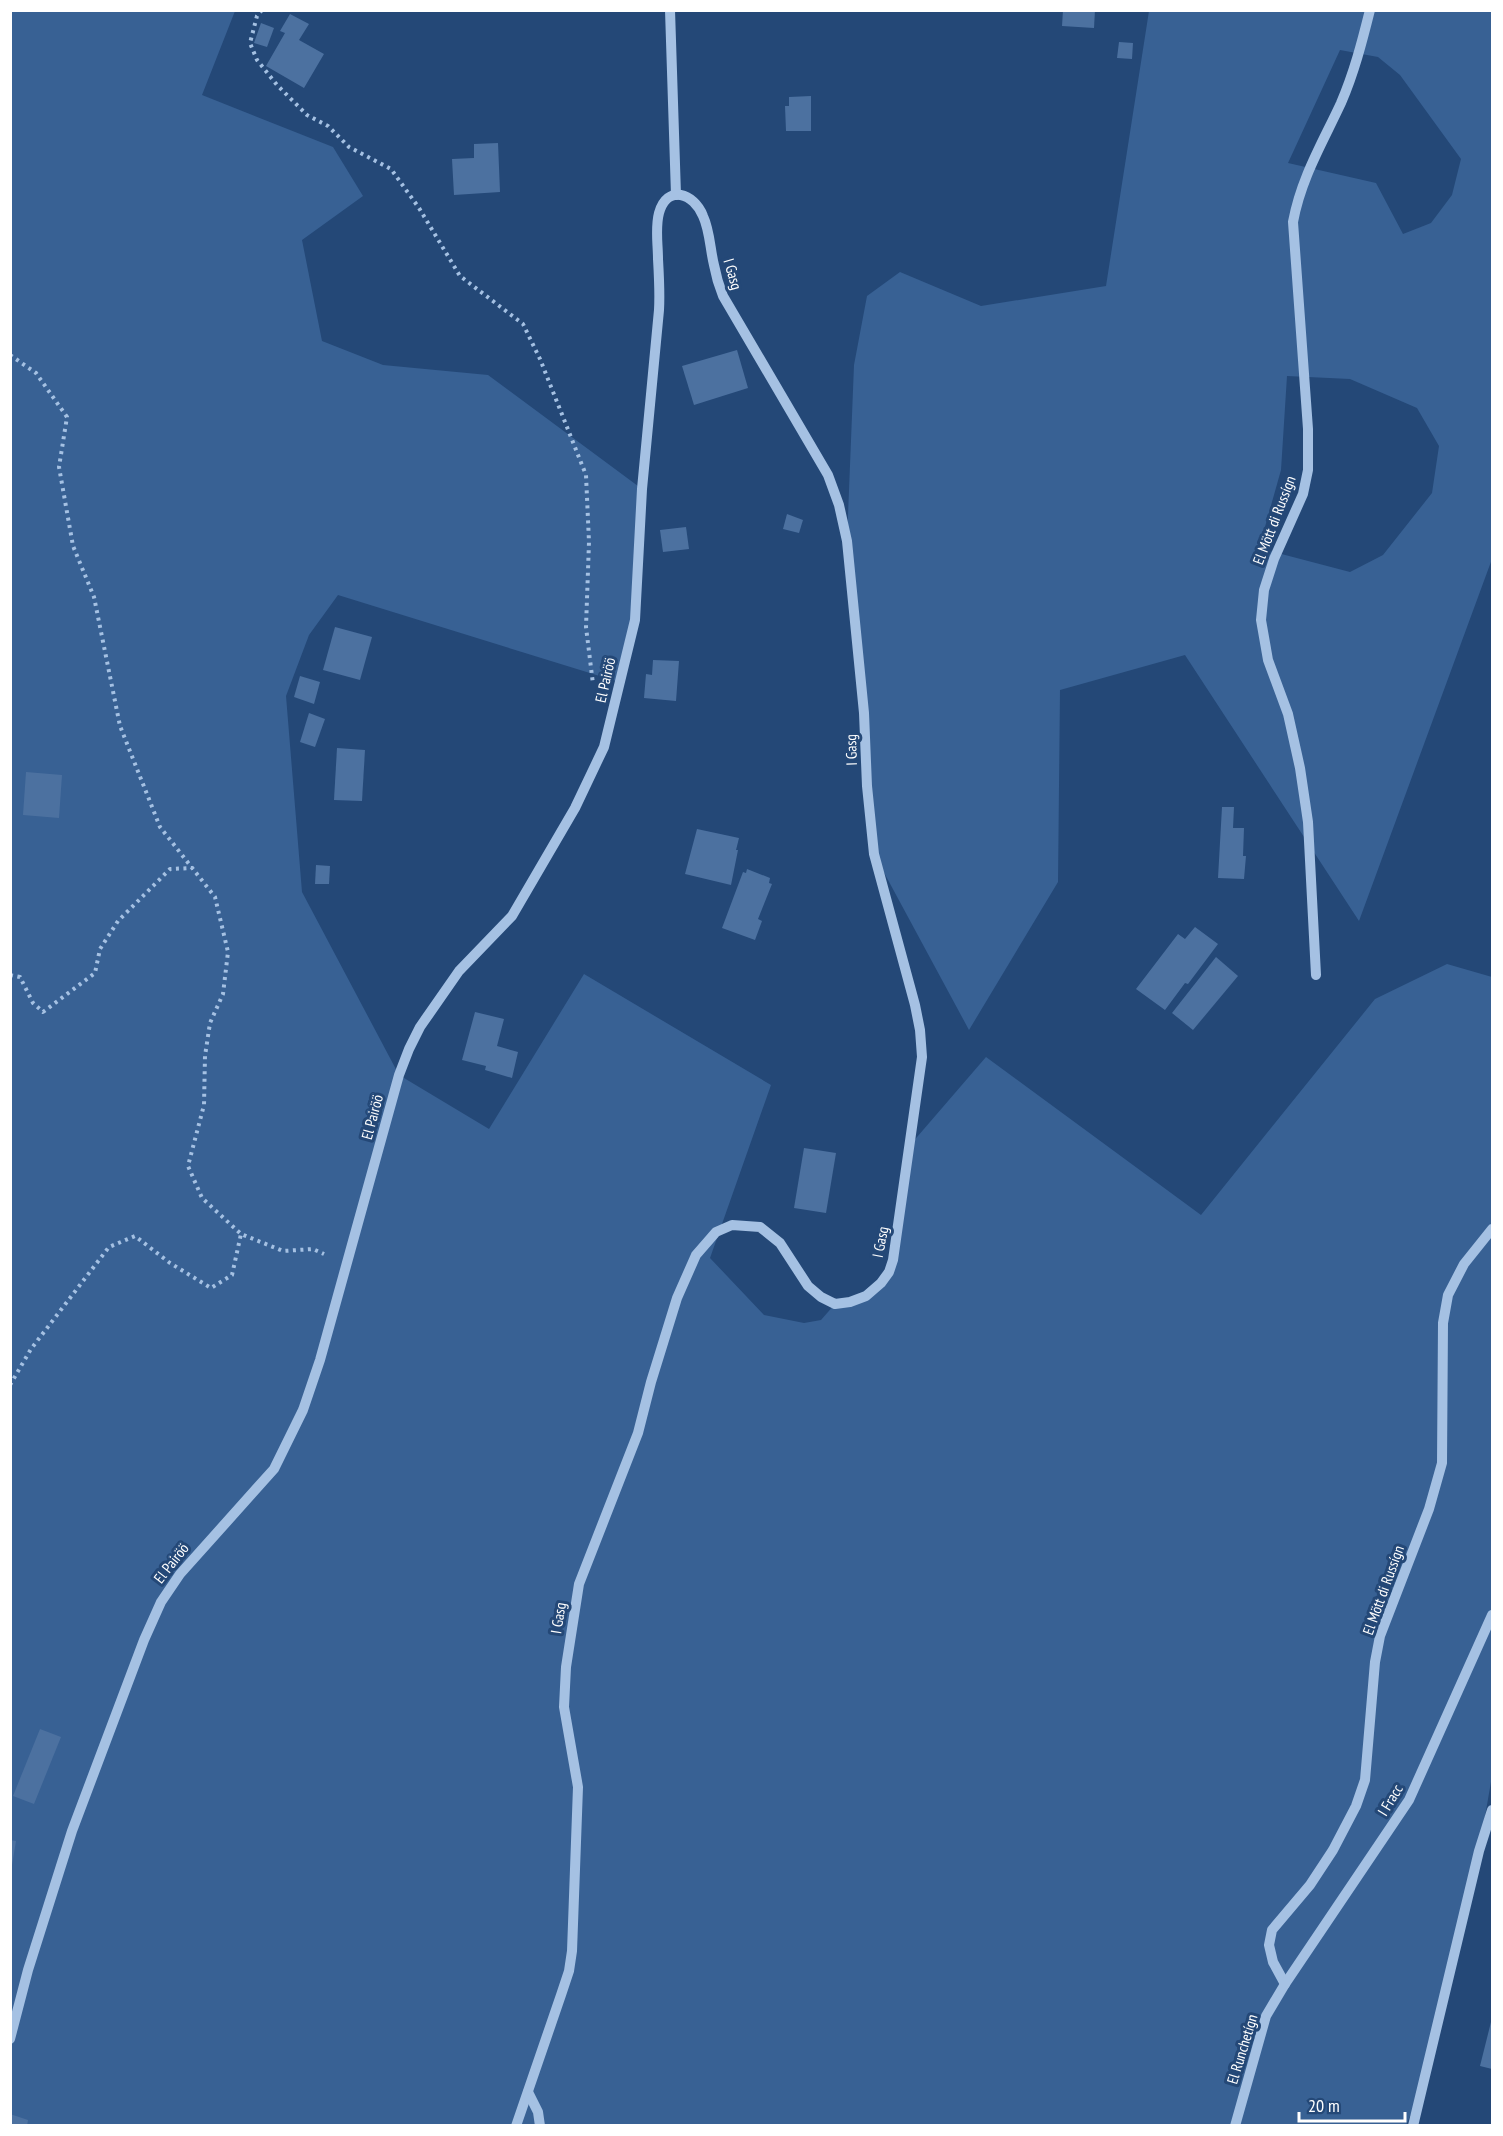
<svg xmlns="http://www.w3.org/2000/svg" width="1503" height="2136" font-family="'PT Sans Narrow',sans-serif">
<rect width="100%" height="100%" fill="#244877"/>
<!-- green -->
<g fill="#386194" fill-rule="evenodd">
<path d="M 11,11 L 235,11 L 202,95 L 333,147 L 363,196 L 302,240 L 322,341 L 383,365 L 488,375 L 642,489 L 635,620 L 619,682 L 338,595 L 309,635 L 286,696 L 302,892 L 399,1075 L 489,1129 L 584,974 L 771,1085 L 710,1258 L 764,1315 L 804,1323 L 821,1320 L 835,1304 L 850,1302 L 889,1272 L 911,1144 L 986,1057 L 1201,1215 L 1375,999 L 1447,964 L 1492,977 L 1492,1776 L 1479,1851 L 1417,2101 L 1406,2125 L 11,2126 Z"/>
<path d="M 1149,11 L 1492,11 L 1492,559 L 1359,921 L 1185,655 L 1060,690 L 1058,882 L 969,1030 L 874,854 L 847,541 L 854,365 L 867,296 L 900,272 L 981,306 L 1106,286 ZM 1340,50 L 1378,57 L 1400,75 L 1461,159 L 1452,195 L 1431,223 L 1403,234 L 1376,183 L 1288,163 ZM 1287,376 L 1350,379 L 1417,408 L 1439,446 L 1432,493 L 1383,555 L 1350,572 L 1259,548 L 1281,470 Z"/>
</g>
<!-- building -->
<g fill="#4c71a0">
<path d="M 1063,10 L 1095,10 L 1094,28 L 1062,26 Z"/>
<path d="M 290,14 L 309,24 L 299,40 L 324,54 L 304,88 L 266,66 L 285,33 L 280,31 Z"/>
<path d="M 261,23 L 274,28 L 267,47 L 254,43 Z"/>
<path d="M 1119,42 L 1133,43 L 1132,59 L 1117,58 Z"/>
<path d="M 811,96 L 811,131 L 786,131 L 785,106 L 789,106 L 789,97 Z"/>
<path d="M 498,143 L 500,192 L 454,195 L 452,159 L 474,158 L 474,144 Z"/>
<path d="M 737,350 L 748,388 L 694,405 L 682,366 Z"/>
<path d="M 787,514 L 803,520 L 799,533 L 783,529 Z"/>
<path d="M 686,527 L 689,549 L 663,552 L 660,530 Z"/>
<path d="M 335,627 L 372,637 L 360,680 L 323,670 Z"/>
<path d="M 653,660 L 679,661 L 676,701 L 644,698 L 646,674 L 652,675 Z"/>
<path d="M 300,676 L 320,682 L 314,704 L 294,697 Z"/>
<path d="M 309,713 L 325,719 L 315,747 L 300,742 Z"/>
<path d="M 337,748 L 365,750 L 362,801 L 334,800 Z"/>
<path d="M 26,772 L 62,775 L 59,818 L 23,815 Z"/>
<path d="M 1222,807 L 1234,807 L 1233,828 L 1244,828 L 1243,856 L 1246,856 L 1244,879 L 1218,878 Z"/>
<path d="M 697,829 L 739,838 L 736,850 L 738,850 L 731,885 L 685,874 Z"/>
<path d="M 316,865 L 330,866 L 329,884 L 315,884 Z"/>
<path d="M 747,869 L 770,878 L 769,883 L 772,884 L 758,919 L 762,921 L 755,940 L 722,928 L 743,872 L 746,873 Z"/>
<path d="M 1195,927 L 1218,944 L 1188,984 L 1185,983 L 1165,1010 L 1136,989 L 1178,934 L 1185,939 Z"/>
<path d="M 1216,957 L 1238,976 L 1193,1030 L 1172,1013 Z"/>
<path d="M 475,1012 L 504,1019 L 497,1046 L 518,1052 L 512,1078 L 485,1070 L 486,1066 L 462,1060 Z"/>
<path d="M 804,1148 L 836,1153 L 826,1213 L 794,1208 Z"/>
<path d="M 40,1729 L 61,1737 L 34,1804 L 13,1796 Z"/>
<path d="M 10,1840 L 16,1841 L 12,1865 L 10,1865 Z"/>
<path d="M 1492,2018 L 1492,2069 L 1480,2066 Z"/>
<path d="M 10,2114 L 28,2120 L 27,2126 L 10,2126 Z"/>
</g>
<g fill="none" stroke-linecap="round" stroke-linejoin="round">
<!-- path -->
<g stroke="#a5c1e3" stroke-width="4" stroke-dasharray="3 4.5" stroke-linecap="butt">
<path d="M 262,10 L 257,16 L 250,43 L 257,60 L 277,85 L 307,115 L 328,126 L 349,147 L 391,169 L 419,208 L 460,276 L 523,324 L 540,359 L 586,475 L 589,542 L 586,627 L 593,684"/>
<path d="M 10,355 L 36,373 L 67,417 L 59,467 L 73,546 L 94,597 L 120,726 L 160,827 L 215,897 L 228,952 L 223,994 L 210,1023 L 205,1056 L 204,1105 L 188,1166 L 202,1198 L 241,1234 L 283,1251 L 313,1249 L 324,1254"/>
<path d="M 10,975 L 20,977 L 33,1003 L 43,1012 L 95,973 L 100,949 L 118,921 L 170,869 L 193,868"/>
<path d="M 10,1385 L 31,1349 L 109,1247 L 135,1236 L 170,1263 L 211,1288 L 232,1275 L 241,1234"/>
</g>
<!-- minor -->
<g stroke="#a5c1e3" stroke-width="10">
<path d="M 670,10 L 676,195"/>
<path d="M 1316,975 L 1308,822 L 1300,768 L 1288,714 L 1268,660 L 1261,620 L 1264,590 L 1274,559 L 1303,494 L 1308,470 L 1308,429 L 1293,222 C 1301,178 1323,142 1341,103 C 1354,73 1362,42 1370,10"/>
<path d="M 1285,1984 L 1273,1962 L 1269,1945 L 1272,1930 L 1310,1885 L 1333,1850 L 1356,1806 L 1365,1780 L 1375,1662 L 1380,1636 L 1429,1509 L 1442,1463 L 1443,1323 L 1448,1295 L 1464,1264 L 1492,1229"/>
<path d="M 10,2039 L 28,1970 L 72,1831 L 144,1640 L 161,1602 L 180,1574 L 274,1469 L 303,1410 L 320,1360 L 399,1075 L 409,1049 L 420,1027 L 459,971 L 512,916 L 575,808 L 604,747 L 635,620 L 642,489 L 659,310 C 660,293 659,276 658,259 C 658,244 655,228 659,213 C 667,184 694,193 703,216 C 710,231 710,249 714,265 C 716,276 719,286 723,296 L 828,475 L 839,505 L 847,541 L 864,713 L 867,786 L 874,854 L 915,1005 L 920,1030 L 922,1057 L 893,1260 L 889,1272 L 881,1283 L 866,1296 L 850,1302 L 835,1304 L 821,1297 L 808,1286 L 780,1243 L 760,1227 L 732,1225 L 716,1232 L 696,1255 L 677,1298 L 651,1382 L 638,1433 L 579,1584 L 566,1667 L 564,1707 L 578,1787 L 572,1951 L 569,1971 L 561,1995 L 516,2126"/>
<path d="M 528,2092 L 538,2112 L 540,2126"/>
<path d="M 1235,2126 L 1266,2016 L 1285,1984 L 1409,1800 L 1492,1615"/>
<path d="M 1413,2126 L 1479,1851 L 1492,1810"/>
</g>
</g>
<g text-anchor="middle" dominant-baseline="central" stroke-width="6" stroke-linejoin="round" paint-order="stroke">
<!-- street labels -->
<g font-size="15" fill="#fff" stroke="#244877">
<text transform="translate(733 274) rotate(74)">I Gasg</text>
<text transform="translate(1274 520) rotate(-69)">El Mött di Russígn</text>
<text transform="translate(605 680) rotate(-77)">El Pairöö</text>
<text transform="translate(851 750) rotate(-92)">I Gasg</text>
<text transform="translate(372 1117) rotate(-75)">El Pairöö</text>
<text transform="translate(880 1242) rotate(-79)">I Gasg</text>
<text transform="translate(171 1563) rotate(-52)">El Pairöö</text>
<text transform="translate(1383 1590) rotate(-70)">El Mött di Russígn</text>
<text transform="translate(558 1618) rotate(-81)">I Gasg</text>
<text transform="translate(1390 1800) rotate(-59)">I Fracc</text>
<text transform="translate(1242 2049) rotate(-73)">El Runchetígn</text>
</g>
</g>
<!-- border -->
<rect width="1503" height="2136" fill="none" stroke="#ffffff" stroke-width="24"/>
<!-- scale -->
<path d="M1299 2112v9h106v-9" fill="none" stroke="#ffffff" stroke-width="3"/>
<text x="1308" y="2112" font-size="18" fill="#ffffff" stroke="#244877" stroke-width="4.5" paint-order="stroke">20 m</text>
</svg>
